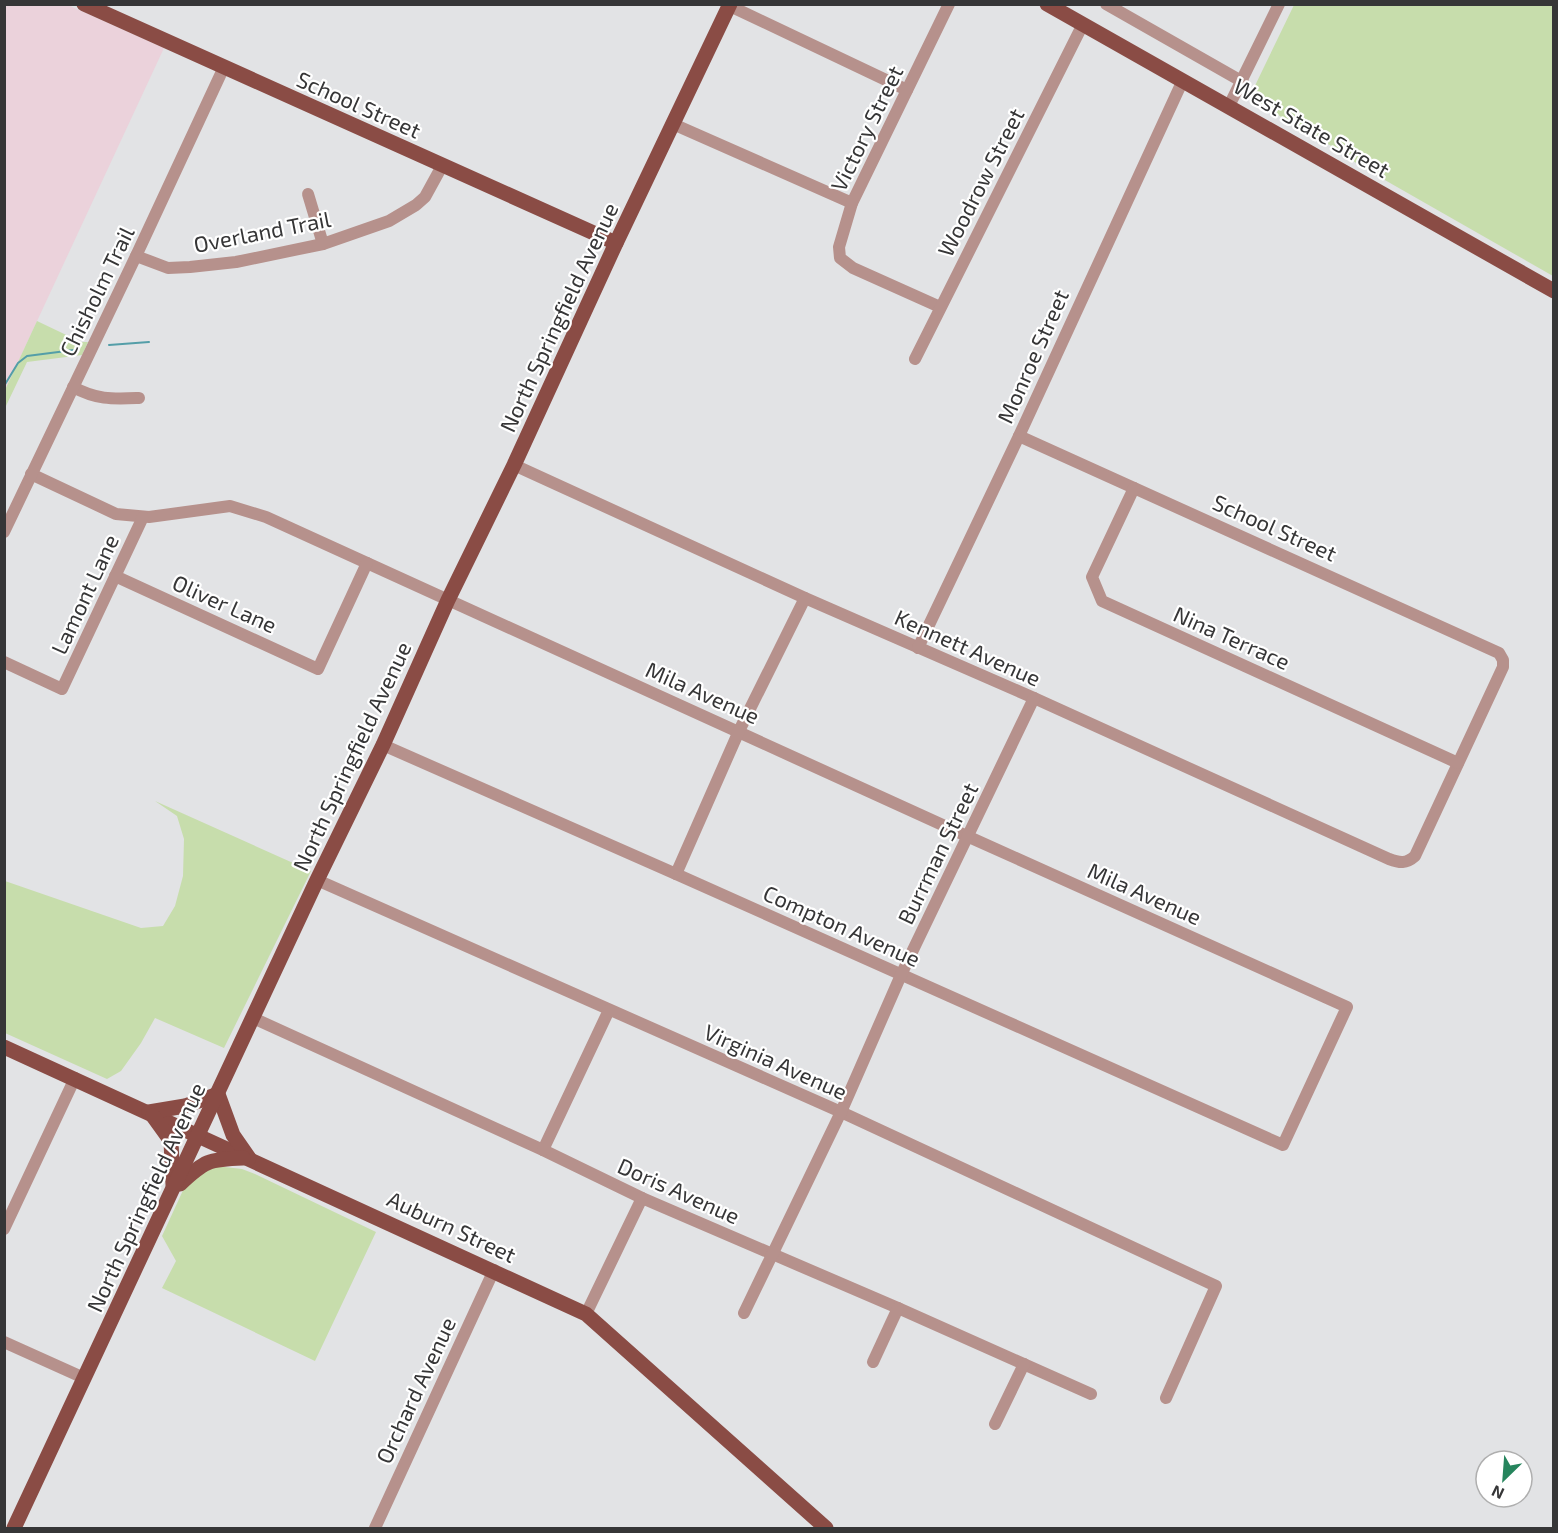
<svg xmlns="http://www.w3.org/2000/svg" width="1558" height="1533" font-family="'Exo 2',sans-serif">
<rect width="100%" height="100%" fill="#e2e3e5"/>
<!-- education -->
<path fill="#ebd2db" d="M 5,5 L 68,5 L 164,48 L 5,390 Z"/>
<!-- green -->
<g fill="#c7ddac">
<path d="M 1294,5 L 1553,5 L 1553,276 L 1362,167 L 1333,147 L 1249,98 Z"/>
<path d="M 37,321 L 81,342 L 88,342 L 82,355 L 27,362 L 5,408 L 5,390 Z"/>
<path d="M 155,801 L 311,871 L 224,1048 L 155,1018 L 141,1043 L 121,1071 L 107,1079 L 5,1033 L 5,881 L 141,928 L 163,926 L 175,906 L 183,876 L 184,839 L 177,816 Z"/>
<path d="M 216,1166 L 242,1169 L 255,1174 L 376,1232 L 315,1361 L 162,1288 L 176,1261 L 162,1236 L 185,1186 L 195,1176 Z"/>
</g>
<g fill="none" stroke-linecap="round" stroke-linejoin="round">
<!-- stream -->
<g stroke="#549ea8" stroke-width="2">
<path d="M 109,345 L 149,342"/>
<path d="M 4,386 L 18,363 L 27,356 L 74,350"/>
</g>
<!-- minor -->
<g stroke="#b6918c" stroke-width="12">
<path d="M 1106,4 L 1243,82"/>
<path d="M 730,6 L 907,90"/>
<path d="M 1229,106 L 1279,4"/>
<path d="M 673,124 L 852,203"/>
<path d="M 308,194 L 323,244"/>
<path d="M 136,256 L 168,268 L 190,267 L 236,262 L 323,244 L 389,221 L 416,205 L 425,197 L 442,166"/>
<path d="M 940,307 L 853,268 L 840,258 L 839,247 L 852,203 L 949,4"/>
<path d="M 915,359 L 1083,24"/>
<path d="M 73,387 C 97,400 112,399 139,398"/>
<path d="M 514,465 L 805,598 L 1034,698 L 1389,859 C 1400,863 1406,864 1415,856 L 1503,667 L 1503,660 L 1499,653 L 1019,436"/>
<path d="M 31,474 L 116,514 L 149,517 L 230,506 L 266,517 L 969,837 L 1347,1007 L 1283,1145 L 676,874 L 383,745"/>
<path d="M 1134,488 L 1092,577 L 1102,601 L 1458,763"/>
<path d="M 4,532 L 136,256 L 224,67"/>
<path d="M 115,576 L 318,669 L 367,563"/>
<path d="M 918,648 L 1019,436 L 1183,80"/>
<path d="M 4,662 L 62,689 L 143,517"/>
<path d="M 676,874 L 739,731 L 805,598"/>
<path d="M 317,880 L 841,1112 L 1216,1286 L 1166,1398"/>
<path d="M 253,1018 L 543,1150 L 642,1198 L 898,1308 L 1091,1394"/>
<path d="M 543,1150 L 609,1010"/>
<path d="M 4,1229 L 75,1078"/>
<path d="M 744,1313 L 841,1112 L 901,975 L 1034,698"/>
<path d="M 586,1314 L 642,1198"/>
<path d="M 4,1342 L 84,1378"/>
<path d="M 873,1362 L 898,1308"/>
<path d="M 995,1424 L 1024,1364"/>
<path d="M 375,1528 L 494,1270"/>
</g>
<!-- major -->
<g stroke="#8a4c45" stroke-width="15">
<path d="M 84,4 L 616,243"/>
<path d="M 1047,4 L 1554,291"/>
<path d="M 4,1047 L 586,1314 L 826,1528"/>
<path d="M 149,1112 L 185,1106 L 218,1094 L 233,1135 L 249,1158"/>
<path d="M 153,1116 L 171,1141 L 173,1185"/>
<path d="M 180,1184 C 204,1161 209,1159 243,1158"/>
<path d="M 14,1528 L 317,880 L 383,745 L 448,600 L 514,465 L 616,243 L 730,4"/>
</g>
</g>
<g text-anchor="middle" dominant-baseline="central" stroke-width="4.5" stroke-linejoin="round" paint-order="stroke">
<!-- street labels -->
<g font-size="22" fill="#363637" stroke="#fff">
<text transform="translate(359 104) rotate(24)">School Street</text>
<text transform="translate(1312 127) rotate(30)">West State Street</text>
<text transform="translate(866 128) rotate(-64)">Victory Street</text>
<text transform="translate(980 182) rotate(-63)">Woodrow Street</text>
<text transform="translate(262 231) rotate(-11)">Overland Trail</text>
<text transform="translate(96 291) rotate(-64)">Chisholm Trail</text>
<text transform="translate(558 317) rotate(-65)">North Springfield Avenue</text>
<text transform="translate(1032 356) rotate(-66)">Monroe Street</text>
<text transform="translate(1275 527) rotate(24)">School Street</text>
<text transform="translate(84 594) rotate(-65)">Lamont Lane</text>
<text transform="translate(225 603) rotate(24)">Oliver Lane</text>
<text transform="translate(1232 637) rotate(24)">Nina Terrace</text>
<text transform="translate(968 647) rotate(24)">Kennett Avenue</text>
<text transform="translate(703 692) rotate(24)">Mila Avenue</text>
<text transform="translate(351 756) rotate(-65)">North Springfield Avenue</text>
<text transform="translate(937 853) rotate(-64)">Burrman Street</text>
<text transform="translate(1145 893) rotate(24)">Mila Avenue</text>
<text transform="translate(842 925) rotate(24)">Compton Avenue</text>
<text transform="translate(776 1061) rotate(24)">Virginia Avenue</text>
<text transform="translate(679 1190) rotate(24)">Doris Avenue</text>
<text transform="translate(145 1197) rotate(-65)">North Springfield Avenue</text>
<text transform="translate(452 1226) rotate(25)">Auburn Street</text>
<text transform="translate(415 1390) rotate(-65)">Orchard Avenue</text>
</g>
</g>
<!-- border -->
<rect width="1558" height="1533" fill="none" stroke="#363637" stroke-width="12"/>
<!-- north arrow -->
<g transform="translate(1504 1479) rotate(205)"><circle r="28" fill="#ffffff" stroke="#afafaf" stroke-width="1.5"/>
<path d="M0-4.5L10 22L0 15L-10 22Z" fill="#26855d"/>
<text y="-9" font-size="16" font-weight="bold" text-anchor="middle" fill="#363637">N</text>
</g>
</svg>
